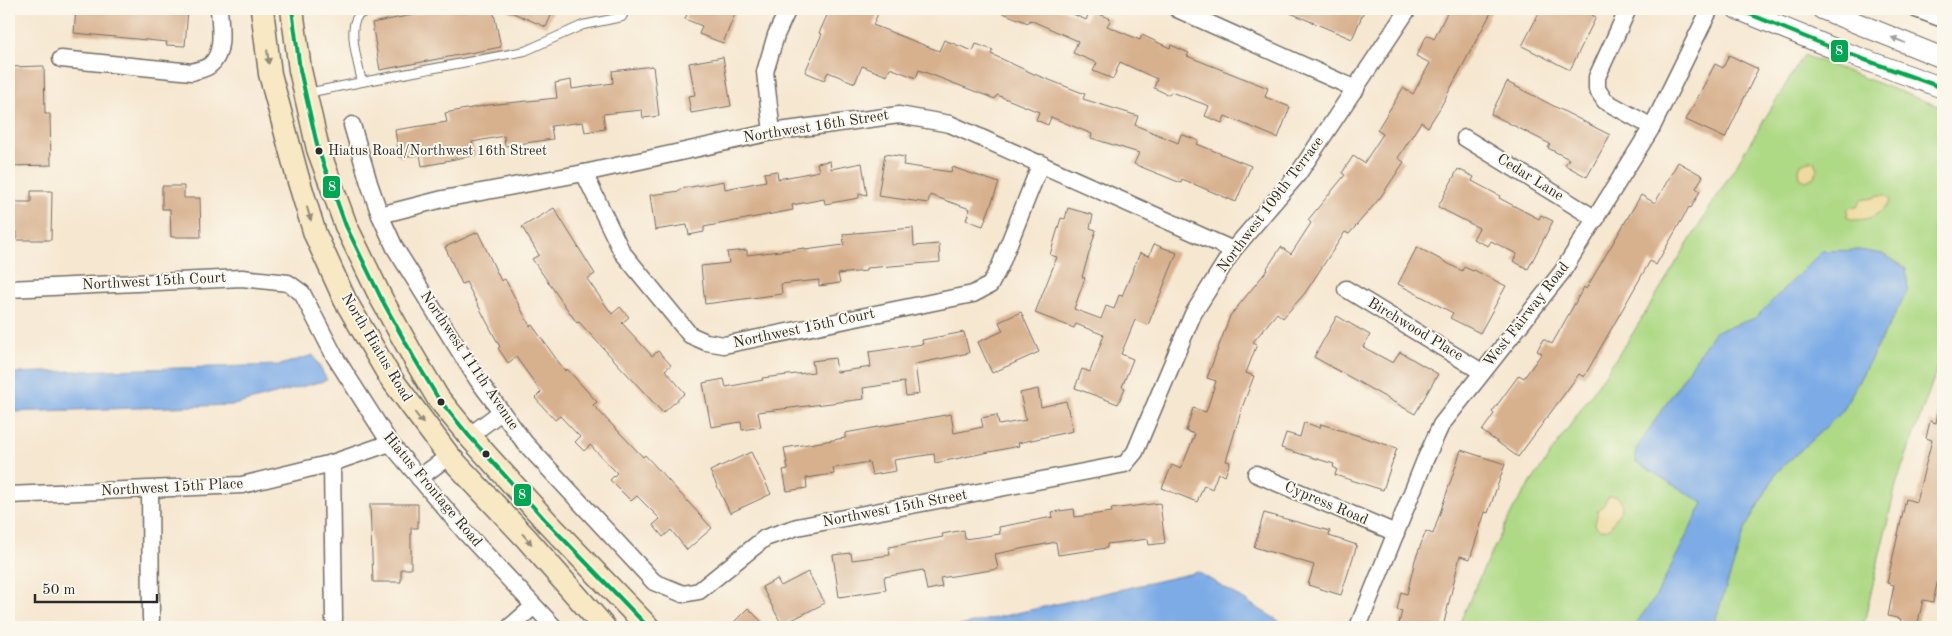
<svg xmlns="http://www.w3.org/2000/svg" width="1952" height="636" font-family="'Old Standard TT',serif">
<rect width="100%" height="100%" fill="#fbf7ec"/>
<filter id="ink" filterUnits="userSpaceOnUse"><feTurbulence type="fractalNoise" baseFrequency=".02" numOctaves="2"/><feDisplacementMap in="SourceGraphic" scale="10" xChannelSelector="R" yChannelSelector="G"/><feConvolveMatrix kernelMatrix="1 2 1 2 8 2 1 2 1" color-interpolation-filters="sRGB"/></filter>
<filter id="wash" filterUnits="userSpaceOnUse"><feTurbulence type="fractalNoise" baseFrequency=".0096" numOctaves="4" result="noise"/><feDisplacementMap in="SourceGraphic" scale="20" xChannelSelector="R" yChannelSelector="G"/><feGaussianBlur stdDeviation="1.12" result="paint"/><feColorMatrix in="noise" values="0 0 0 0 0 0 0 0 0 0 0 0 0 0 0 0 0 1.4 0 .05"/><feComposite in="paint" operator="in"/></filter>
<g filter="url(#wash)">
<rect width="100%" height="100%" fill="#f6e7d0"/>
<!-- green -->
<path fill="#aed985" stroke="#6c8258" d="M 1804,55 L 1943,108 L 1943,352 L 1896,485 L 1863,627 L 1458,627 L 1481,574 L 1515,506 L 1631,336 Z"/>
<!-- sand -->
<g fill="#eeda9e" stroke="#8c8264">
<path d="M 1808,161 L 1814,161 L 1817,169 L 1814,177 L 1806,181 L 1800,178 L 1799,170 L 1801,164 Z"/>
<path d="M 1878,195 L 1886,195 L 1890,200 C 1886,213 1859,226 1847,217 L 1848,208 L 1857,207 L 1861,200 L 1873,198 Z"/>
<path d="M 1610,496 L 1617,496 L 1622,503 L 1621,510 L 1609,529 L 1600,530 L 1595,525 L 1598,510 C 1606,505 1604,500 1610,496 Z"/>
</g>
<!-- water -->
<g fill="#7cabe6" stroke="#546b88">
<path d="M 1859,250 L 1883,254 L 1906,268 L 1908,290 L 1842,412 L 1777,472 L 1746,527 L 1713,627 L 1633,627 L 1655,598 L 1703,503 L 1636,462 L 1636,449 L 1714,332 L 1755,318 L 1822,251 Z"/>
<path d="M 313,355 L 327,380 L 234,405 L 9,412 L 9,373 L 280,365 Z"/>
<path d="M 1198,572 L 1289,627 L 955,627 Z"/>
</g>
<g id="blocks">
<!-- building -->
<g fill="#d7b08d">
<path d="M 76,9 L 188,9 L 185,46 L 166,45 L 167,42 L 74,33 Z"/>
<path d="M 442,9 L 493,9 L 501,47 L 380,70 L 372,23 Z"/>
<path d="M 504,9 L 554,9 L 546,27 Z"/>
<path d="M 689,9 L 737,9 L 723,43 L 699,34 L 702,26 L 685,19 Z"/>
<path d="M 830,9 L 880,9 L 873,25 L 939,51 L 944,40 L 973,51 L 976,44 L 993,50 L 991,54 L 1034,74 L 1085,94 L 1083,99 L 1138,116 L 1135,125 L 1178,143 L 1181,134 L 1199,141 L 1197,144 L 1251,166 L 1236,202 L 1182,179 L 1181,183 L 1134,164 L 1139,153 L 1091,138 L 1092,134 L 1051,117 L 1048,125 L 1036,120 L 1039,112 L 997,95 L 995,99 L 919,70 L 916,78 L 890,68 L 887,76 L 862,66 L 855,83 L 828,72 L 824,80 L 805,72 L 822,34 L 819,33 Z"/>
<path d="M 993,9 L 1062,9 L 1086,20 L 1090,10 L 1111,19 L 1107,26 L 1140,40 L 1142,35 L 1170,48 L 1171,45 L 1189,53 L 1187,56 L 1268,88 L 1265,97 L 1290,107 L 1278,138 L 1225,116 L 1222,123 L 1205,116 L 1209,106 L 1171,92 L 1169,95 L 1154,88 L 1157,79 L 1120,62 L 1113,79 L 1093,71 L 1097,63 L 1073,53 L 1078,41 L 1030,20 L 1028,23 Z"/>
<path d="M 1281,9 L 1365,9 L 1352,39 Z"/>
<path d="M 1449,9 L 1493,9 L 1440,108 L 1428,127 L 1421,122 L 1398,158 L 1404,162 L 1380,198 L 1349,234 L 1345,232 L 1305,293 L 1283,318 L 1277,313 L 1253,342 L 1257,344 L 1246,373 L 1254,376 L 1243,405 L 1226,461 L 1230,462 L 1225,476 L 1218,473 L 1212,489 L 1204,485 L 1197,502 L 1162,488 L 1172,465 L 1181,469 L 1195,434 L 1186,431 L 1193,408 L 1206,412 L 1216,381 L 1207,378 L 1230,316 L 1268,269 L 1267,268 L 1281,247 L 1291,254 L 1311,223 L 1308,220 L 1345,175 L 1342,173 L 1353,156 L 1364,163 L 1383,134 L 1377,130 L 1403,88 L 1413,94 L 1430,63 L 1416,56 L 1427,35 L 1434,39 Z"/>
<path d="M 1541,9 L 1595,9 L 1592,15 L 1596,17 L 1570,70 L 1522,46 Z"/>
<path d="M 1729,55 L 1758,69 L 1725,138 L 1686,120 L 1715,64 L 1723,68 Z"/>
<path d="M 723,57 L 731,106 L 691,113 L 688,96 L 695,95 L 689,63 Z"/>
<path d="M 44,66 L 45,114 L 50,114 L 51,165 L 9,166 L 9,67 Z"/>
<path d="M 653,66 L 659,116 L 643,118 L 642,110 L 603,114 L 605,129 L 585,132 L 583,122 L 551,126 L 553,139 L 505,146 L 504,136 L 472,142 L 475,155 L 445,161 L 445,162 L 422,166 L 420,154 L 399,157 L 395,130 L 447,122 L 445,113 L 488,105 L 557,98 L 555,83 L 571,80 L 572,89 L 613,83 L 612,71 Z"/>
<path d="M 1507,82 L 1610,135 L 1587,177 L 1565,165 L 1569,159 L 1548,148 L 1550,144 L 1491,114 Z"/>
<path d="M 885,154 L 905,157 L 903,165 L 951,172 L 952,167 L 999,183 L 983,226 L 966,220 L 970,209 L 930,195 L 928,203 L 878,196 Z"/>
<path d="M 830,161 L 831,169 L 862,163 L 867,195 L 859,193 L 859,198 L 825,204 L 824,199 L 792,205 L 793,210 L 704,227 L 704,232 L 689,235 L 687,225 L 655,230 L 650,195 L 680,191 L 680,189 L 724,181 L 725,189 L 766,181 L 764,173 L 777,171 L 778,179 L 819,171 L 817,163 Z"/>
<path d="M 1678,162 L 1703,176 L 1696,188 L 1700,191 L 1691,208 L 1689,207 L 1656,265 L 1650,261 L 1584,377 L 1579,374 L 1518,457 L 1482,431 L 1494,414 L 1492,412 L 1519,375 L 1524,378 L 1542,353 L 1537,351 L 1543,339 L 1552,344 L 1584,287 L 1586,289 L 1641,195 L 1655,203 Z"/>
<path d="M 1458,169 L 1474,177 L 1472,181 L 1500,196 L 1499,198 L 1539,219 L 1541,215 L 1553,221 L 1528,269 L 1513,261 L 1517,254 L 1491,241 L 1488,246 L 1473,239 L 1479,228 L 1438,207 Z"/>
<path d="M 162,186 L 184,186 L 184,198 L 200,198 L 201,237 L 171,237 L 170,209 L 162,209 Z"/>
<path d="M 31,191 L 52,191 L 51,240 L 17,240 L 17,232 L 9,232 L 9,202 L 31,202 Z"/>
<path d="M 554,208 L 595,274 L 587,279 L 612,314 L 620,307 L 629,317 L 622,323 L 652,356 L 658,351 L 671,365 L 665,370 L 685,393 L 663,413 L 579,322 L 577,323 L 532,259 L 539,255 L 522,227 Z"/>
<path d="M 1068,208 L 1093,215 L 1090,228 L 1096,230 L 1082,277 L 1085,278 L 1074,309 L 1101,319 L 1106,306 L 1114,309 L 1119,295 L 1122,296 L 1140,253 L 1149,256 L 1154,244 L 1177,253 L 1148,325 L 1135,320 L 1121,354 L 1133,359 L 1122,387 L 1125,388 L 1118,404 L 1075,388 L 1082,369 L 1090,372 L 1104,335 L 1076,324 L 1074,328 L 1035,313 L 1057,257 L 1050,255 L 1061,218 L 1065,219 Z"/>
<path d="M 913,228 L 914,246 L 939,244 L 940,262 L 866,268 L 866,271 L 838,274 L 840,283 L 819,286 L 819,280 L 781,284 L 782,294 L 705,304 L 701,266 L 729,263 L 727,252 L 747,250 L 747,255 L 805,248 L 805,250 L 844,245 L 843,234 Z"/>
<path d="M 478,232 L 501,281 L 505,279 L 530,326 L 532,325 L 565,371 L 567,369 L 597,402 L 593,405 L 643,457 L 645,455 L 712,528 L 687,550 L 671,530 L 663,537 L 653,525 L 660,519 L 637,496 L 631,501 L 610,480 L 617,473 L 590,445 L 584,451 L 575,442 L 580,437 L 560,416 L 555,420 L 535,398 L 541,392 L 516,357 L 508,363 L 498,348 L 500,347 L 466,282 L 462,284 L 445,247 Z"/>
<path d="M 1417,247 L 1462,271 L 1464,267 L 1473,271 L 1474,270 L 1506,286 L 1480,333 L 1450,318 L 1453,313 L 1398,284 Z"/>
<path d="M 1021,312 L 1039,352 L 992,373 L 978,342 L 1003,331 L 999,322 Z"/>
<path d="M 1337,316 L 1370,335 L 1363,347 L 1393,363 L 1400,352 L 1438,374 L 1415,414 L 1314,357 Z"/>
<path d="M 964,332 L 969,353 L 915,364 L 919,394 L 906,396 L 904,382 L 863,388 L 864,399 L 758,412 L 761,427 L 742,430 L 741,422 L 711,427 L 703,383 L 724,379 L 726,387 L 763,380 L 762,378 L 814,372 L 812,361 L 835,358 L 837,372 L 871,367 L 869,352 L 923,344 L 922,340 Z"/>
<path d="M 1038,389 L 1041,407 L 1066,401 L 1073,431 L 1018,443 L 1019,446 L 935,463 L 934,454 L 894,460 L 896,471 L 872,475 L 869,462 L 833,468 L 834,474 L 806,478 L 807,488 L 787,491 L 783,470 L 788,469 L 784,448 L 845,438 L 845,433 L 951,414 L 954,433 L 983,427 L 981,418 L 997,415 L 999,425 L 1026,420 L 1020,393 Z"/>
<path d="M 1938,412 L 1943,413 L 1943,557 L 1933,602 L 1923,600 L 1917,627 L 1899,627 L 1901,619 L 1888,616 L 1894,585 L 1887,583 L 1906,499 L 1916,502 L 1932,440 L 1926,438 L 1930,421 L 1936,423 Z"/>
<path d="M 1304,422 L 1320,428 L 1321,424 L 1397,448 L 1383,490 L 1335,475 L 1337,469 L 1333,467 L 1334,464 L 1281,448 L 1286,433 L 1300,437 Z"/>
<path d="M 1461,450 L 1505,464 L 1488,513 L 1485,512 L 1470,559 L 1460,556 L 1443,627 L 1398,627 L 1402,611 L 1397,610 L 1401,592 L 1407,594 L 1415,560 L 1426,531 L 1433,534 Z"/>
<path d="M 751,452 L 771,494 L 730,513 L 710,471 Z"/>
<path d="M 1160,503 L 1165,543 L 1149,545 L 1148,539 L 1107,544 L 1107,548 L 1058,555 L 1056,542 L 995,554 L 998,569 L 940,578 L 942,587 L 927,590 L 923,570 L 884,577 L 886,590 L 839,597 L 833,555 L 851,553 L 852,560 L 890,555 L 889,547 L 943,537 L 942,534 L 964,530 L 965,539 L 1000,534 L 999,527 L 1053,517 L 1052,512 L 1074,509 L 1075,517 L 1112,512 L 1111,509 Z"/>
<path d="M 370,504 L 418,504 L 418,528 L 411,528 L 411,569 L 401,569 L 401,582 L 373,582 Z"/>
<path d="M 1264,513 L 1330,531 L 1329,536 L 1357,545 L 1341,595 L 1308,585 L 1314,565 L 1254,547 Z"/>
<path d="M 808,572 L 825,603 L 782,625 L 762,587 L 777,579 L 781,586 Z"/>
<path d="M 748,608 L 767,627 L 729,627 Z"/>
</g>
</g>
</g>
<g filter="url(#ink)">
<use href="#blocks" fill-opacity="0" stroke="#726d65" stroke-width="1"/>
<g fill="none" stroke-linecap="round" stroke-linejoin="round">
<!-- service casing -->
<g stroke="#726d65" stroke-width="10">
<g id="service">
<path d="M 362,82 L 525,51 L 583,25 L 622,17 L 626,9"/>
<path d="M 307,93 L 362,82 C 359,67 346,26 359,15 C 364,11 371,10 378,9"/>
</g>
</g>
<!-- minor casing -->
<g stroke="#726d65" stroke-width="19">
<g id="minor">
<path d="M 1177,9 L 1356,89"/>
<path d="M 1628,9 L 1597,77 L 1597,89 L 1605,101 L 1652,127"/>
<path d="M 1916,9 L 1943,19"/>
<path d="M 61,59 L 192,72 C 197,70 206,69 210,65 C 225,54 220,25 219,9"/>
<path d="M 352,125 L 369,183 L 380,215 L 395,248 L 477,379 L 525,443 L 654,582 L 683,594 L 699,591 L 765,538 L 797,527 L 1125,464 L 1135,452 L 1193,314 L 1233,250 L 1298,174 L 1408,9"/>
<path d="M 772,132 L 765,72 L 776,35 L 788,9"/>
<path d="M 1465,138 L 1596,219"/>
<path d="M 584,173 L 622,252 L 690,335 L 706,342 L 724,345 L 973,294 L 990,285 L 1000,266 L 1041,163"/>
<path d="M 380,215 L 443,199 L 584,173 L 772,132 L 899,115 L 950,124 L 1233,250"/>
<path d="M 9,289 L 242,278 L 288,283 L 302,293 L 335,357 L 390,443 L 465,532 L 554,627"/>
<path d="M 1346,289 L 1482,372"/>
<path d="M 469,436 L 501,412"/>
<path d="M 332,463 L 334,620"/>
<path d="M 1256,474 L 1396,533"/>
<path d="M 419,478 L 449,456"/>
<path d="M 150,490 L 151,619"/>
<path d="M 9,495 L 242,485 L 332,463 L 390,443"/>
<path d="M 510,627 L 534,606"/>
<path d="M 1358,627 L 1425,460 L 1441,425 L 1562,272 L 1652,127 L 1710,9"/>
</g>
</g>
<!-- tertiary casing -->
<g stroke="#726d65" stroke-width="22">
<g id="tertiary">
<path d="M 1737,9 L 1835,49 L 1943,88"/>
<path d="M 1822,9 L 1943,58"/>
</g>
</g>
<!-- secondary casing -->
<g stroke="#726d65" stroke-width="25">
<g id="secondary">
<path d="M 262,9 L 270,74 L 297,175 L 315,234 L 345,300 L 390,377 L 449,456 L 526,538 L 604,627"/>
<path d="M 292,9 L 300,70 L 318,149 L 346,226 L 381,298 L 414,358 L 438,398 L 469,436 L 547,522 L 648,627"/>
</g>
</g>
<!-- service -->
<use href="#service" stroke="#fff" stroke-width="8"/>
<!-- minor -->
<use href="#minor" stroke="#fff" stroke-width="16"/>
<!-- tertiary -->
<use href="#tertiary" stroke="#fff" stroke-width="20"/>
<!-- secondary -->
<use href="#secondary" stroke="#f8e8c3" stroke-width="22"/>
<!-- bus-1 casing -->
<g stroke="#fbf7ec" stroke-width="8">
<g id="bus-1">
<path d="M 292,9 L 300,70 L 318,149 L 346,226 L 381,298 L 414,358 L 438,398 L 469,436 L 547,522 L 648,627"/>
<path d="M 1737,9 L 1835,49 L 1943,88"/>
</g>
</g>
<!-- bus-1 -->
<use href="#bus-1" stroke="#00a651" stroke-width="4"/>
</g>
<!-- one-way arrows -->
<defs><path id="oneway-solid" d="M-6-.8H1V-3.2L6.5 0L1 3.2V.8H-6Z" transform="scale(1.25)"/></defs>
<use fill="#a0a0a0" href="#oneway-solid" transform="translate(1898 40) rotate(-158)"/>
<g fill="#928a77">
<use href="#oneway-solid" transform="translate(268 57) rotate(83)"/>
<use href="#oneway-solid" transform="translate(309 214) rotate(73)"/>
<use href="#oneway-solid" transform="translate(419 418) rotate(53)"/>
<use href="#oneway-solid" transform="translate(527 539) rotate(48)"/>
</g>
</g>
<!-- markers -->
<g fill="#2b2b2b" stroke="#fbf7ec" stroke-width="2">
<circle cx="319" cy="151" r="4.5"/>
<circle cx="441" cy="402" r="4.5"/>
<circle cx="486" cy="454" r="4.5"/>
</g>
<g text-anchor="middle" dominant-baseline="central" stroke-width="4" stroke-linejoin="round" paint-order="stroke">
<!-- bus labels -->
<g font-size="14" fill="#2b2b2b" stroke="#fbf7ec" text-anchor="start">
<text x="328" y="151">Hiatus Road/Northwest 16th Street</text>
</g>
<!-- street labels -->
<g font-size="15" fill="#2b2b2b" stroke="#fbf7ec">
<text transform="translate(816 127) rotate(-9)">Northwest 16th Street</text>
<text transform="translate(1530 178) rotate(32)">Cedar Lane</text>
<text transform="translate(1271 205) rotate(-53)">Northwest 109th Terrace</text>
<text transform="translate(154 282) rotate(-3)">Northwest 15th Court</text>
<text transform="translate(1527 315) rotate(-52)">West Fairway Road</text>
<text transform="translate(804 329) rotate(-12)">Northwest 15th Court</text>
<text transform="translate(1415 330) rotate(31)">Birchwood Place</text>
<text transform="translate(376 348) rotate(59)">North Hiatus Road</text>
<text transform="translate(469 361) rotate(56)">Northwest 111th Avenue</text>
<text transform="translate(172 488) rotate(-3)">Northwest 15th Place</text>
<text transform="translate(432 490) rotate(50)">Hiatus Frontage Road</text>
<text transform="translate(1326 504) rotate(23)">Cypress Road</text>
<text transform="translate(895 509) rotate(-11)">Northwest 15th Street</text>
</g>
</g>
<g stroke="#fbf7ec" stroke-width="2">
<rect x="1830" y="39" width="19" height="24" rx="5" fill="#00a651"/>
<rect x="322" y="175" width="19" height="24" rx="5" fill="#00a651"/>
<rect x="513" y="483" width="19" height="24" rx="5" fill="#00a651"/>
</g>
<g font-size="14" text-anchor="middle" font-weight="bold" fill="#fff">
<text x="1839" y="55">8</text>
<text x="332" y="191">8</text>
<text x="522" y="499">8</text>
</g>
<!-- margin -->
<rect width="1952" height="636" fill="none" stroke="#fbf7ec" stroke-width="30"/>
<!-- scale -->
<path d="M35 594v8h122v-8" fill="none" stroke="#2b2b2b" stroke-width="2.5"/>
<text x="42" y="594" font-size="15" fill="#2b2b2b" stroke="#fbf7ec" stroke-width="4" paint-order="stroke">50 m</text>
</svg>
